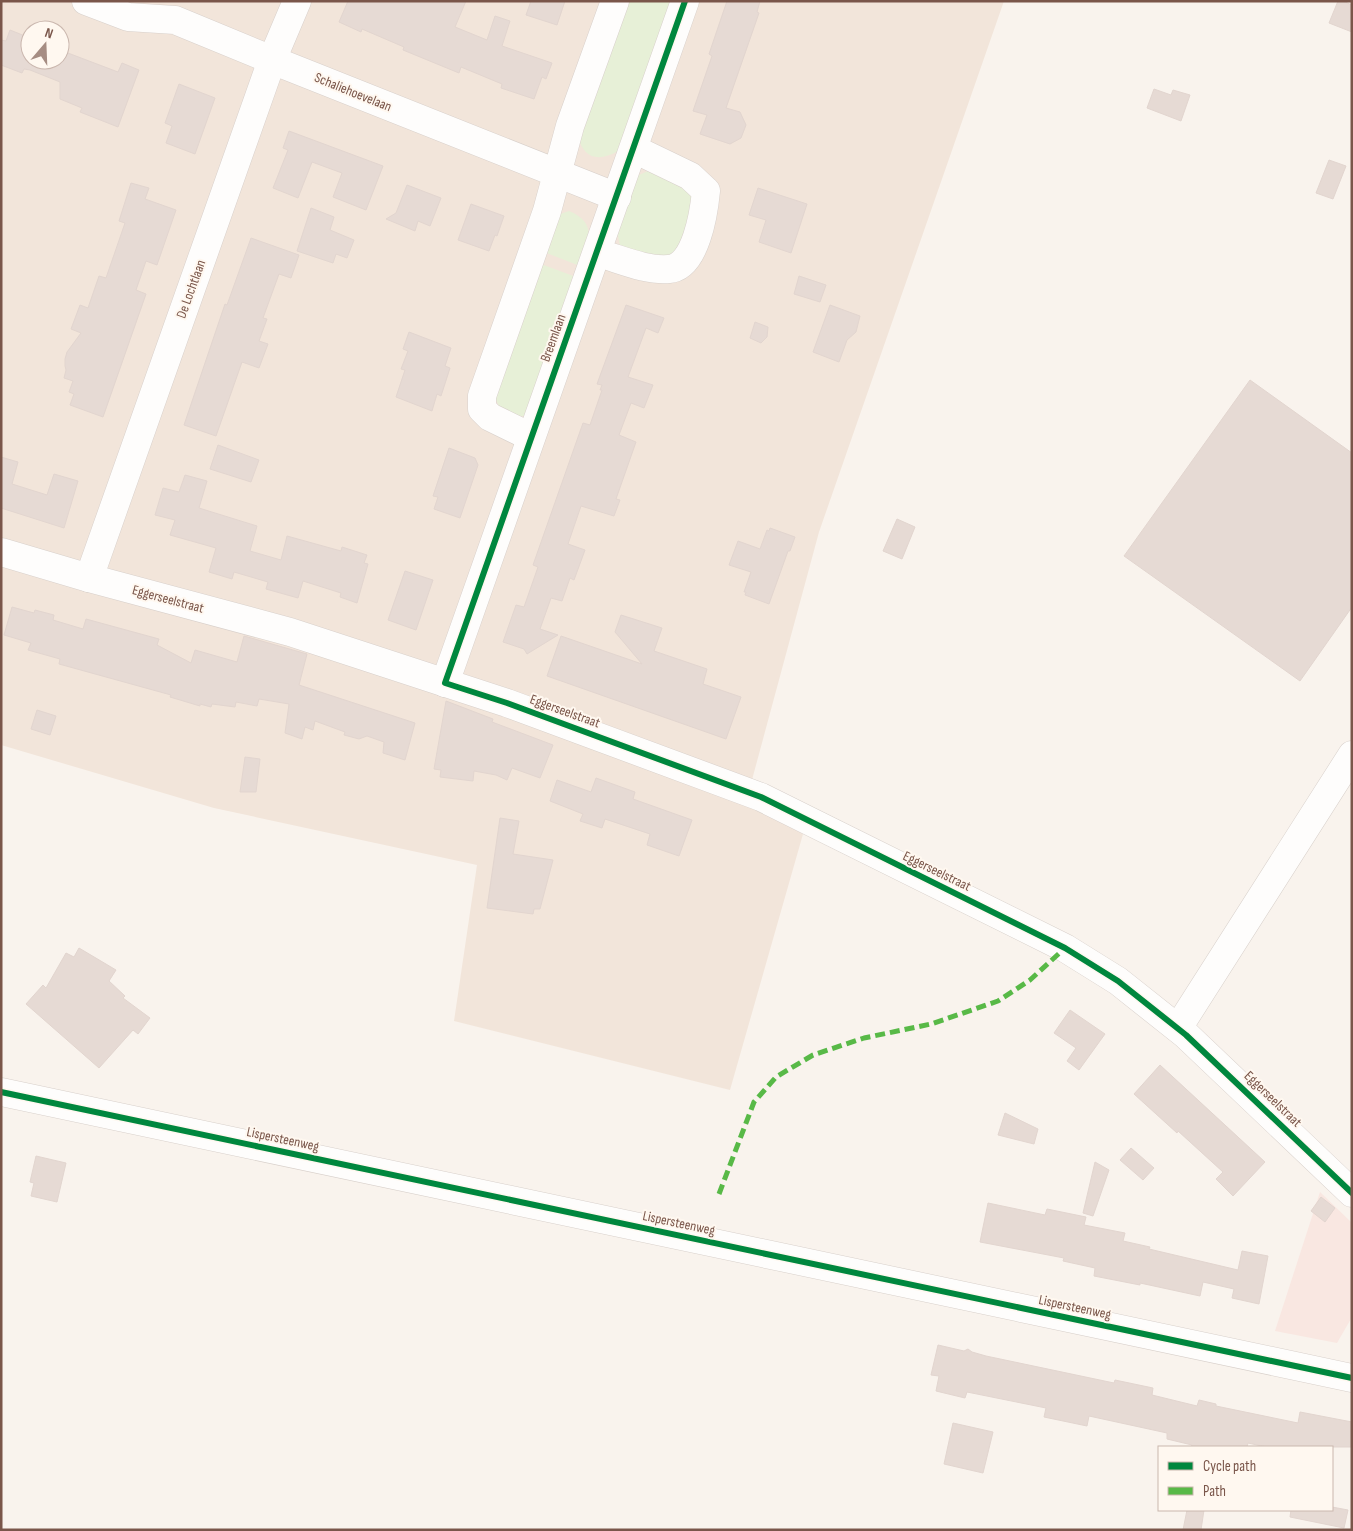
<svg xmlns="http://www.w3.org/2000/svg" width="1353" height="1531" font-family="'Sofia Sans Condensed',sans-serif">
<rect width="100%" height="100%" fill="#f9f3ed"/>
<!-- residential -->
<path fill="#f2e5da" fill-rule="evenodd" d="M 1,1 L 1004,1 L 819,532 L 746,802 L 803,834 L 730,1090 L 454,1021 L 477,865 L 214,808 L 1,745 ZM 30,30 L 60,30 L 60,60 L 30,60 Z"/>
<!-- commercial -->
<path fill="#f9e7e1" d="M 1320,1192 L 1352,1223 L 1352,1317 L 1337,1343 L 1275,1331 Z"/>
<!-- green -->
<g fill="#e7f0d7">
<path d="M 623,1 L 672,1 L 618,151 C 599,162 583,159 578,136 Z"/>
<path d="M 653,169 L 688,189 L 695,208 L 676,253 L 660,260 L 620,246 L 616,226 L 634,177 Z"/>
<path d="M 569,211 C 599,223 588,244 580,266 L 544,252 L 560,214 Z"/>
<path d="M 541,264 L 576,277 L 528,414 L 518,418 L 500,408 L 495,398 Z"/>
</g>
<!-- building -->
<g fill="#e6dad4" stroke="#e2d5cf">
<path d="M 348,1 L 466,1 L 455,27 L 487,40 L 495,16 L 510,21 L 502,46 L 552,63 L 546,79 L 542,77 L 534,99 L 501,88 L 502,84 L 461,67 L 459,73 L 403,50 L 404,47 L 362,29 L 361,32 L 339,22 Z"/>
<path d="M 531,1 L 565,1 L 557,25 L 526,15 Z"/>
<path d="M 727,1 L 760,1 L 757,12 L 759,13 L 726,108 L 740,112 L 746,125 L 741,138 L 730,144 L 700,134 L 707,115 L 693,111 L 712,56 L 709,54 Z"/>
<path d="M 1338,1 L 1343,1 L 1352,5 L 1352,32 L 1329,23 Z"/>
<path d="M 10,30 L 30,38 L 30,60 L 60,60 L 60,50 L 118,72 L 122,63 L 139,70 L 118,127 L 80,112 L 82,108 L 60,99 L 60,82 L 30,70 L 24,69 L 22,73 L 1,65 L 1,40 L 6,41 Z"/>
<path d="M 179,84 L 215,98 L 195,154 L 166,143 L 172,126 L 165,123 Z"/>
<path d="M 1154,89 L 1171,95 L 1173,90 L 1190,95 L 1181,121 L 1147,108 Z"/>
<path d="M 289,131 L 383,166 L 366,210 L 333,197 L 342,173 L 312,162 L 298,198 L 273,188 L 288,150 L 283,148 Z"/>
<path d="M 1329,160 L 1346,166 L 1333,199 L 1316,193 Z"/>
<path d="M 131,183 L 149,188 L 145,199 L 176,210 L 157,265 L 146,261 L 136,290 L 146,294 L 103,417 L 70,405 L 74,394 L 69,392 L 73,381 L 64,378 L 66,370 L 65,366 L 65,359 L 67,352 L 81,333 L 71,329 L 80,305 L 88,308 L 99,276 L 106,278 L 125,223 L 119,221 Z"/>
<path d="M 407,185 L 441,198 L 430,226 L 418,221 L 415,231 L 386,219 L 396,213 Z"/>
<path d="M 758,188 L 807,204 L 791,253 L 759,242 L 766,220 L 749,215 Z"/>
<path d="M 471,204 L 504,216 L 497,236 L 495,235 L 489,251 L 458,240 Z"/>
<path d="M 311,208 L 334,217 L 330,230 L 354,240 L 347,258 L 336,254 L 333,263 L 297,251 Z"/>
<path d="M 251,238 L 299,255 L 291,278 L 279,274 L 263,318 L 267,319 L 259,341 L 268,344 L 259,368 L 242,362 L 216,436 L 184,425 L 225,304 L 227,305 Z"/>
<path d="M 799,276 L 826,285 L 820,302 L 794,294 Z"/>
<path d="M 626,305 L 664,318 L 658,333 L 646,328 L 628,377 L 653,385 L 644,408 L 631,403 L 619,435 L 636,442 L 616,499 L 620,500 L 614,516 L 581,506 L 568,544 L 585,550 L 574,580 L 570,578 L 562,601 L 551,598 L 540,629 L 558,635 L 527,654 L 524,649 L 503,642 L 516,605 L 524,607 L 538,567 L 533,565 L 583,423 L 590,425 L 602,390 L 600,390 L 602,385 L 597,384 Z"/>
<path d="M 830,305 L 860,316 L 856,332 L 847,340 L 839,362 L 813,352 Z"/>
<path d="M 755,322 L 768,327 L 767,337 L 761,343 L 750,338 Z"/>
<path d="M 409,332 L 451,348 L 445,366 L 450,368 L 441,396 L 437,394 L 432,411 L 396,397 L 405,370 L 401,369 L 408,351 L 403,349 Z"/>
<path d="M 1250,380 L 1352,453 L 1352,607 L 1300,681 L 1124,556 Z"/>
<path d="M 218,445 L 259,460 L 251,482 L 210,469 Z"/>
<path d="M 449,448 L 475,458 L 478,465 L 460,518 L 434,509 L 438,497 L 433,496 Z"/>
<path d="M 1,457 L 18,462 L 12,484 L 47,495 L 54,474 L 78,481 L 64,528 L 1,508 Z"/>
<path d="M 185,475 L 207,481 L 199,508 L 257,526 L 250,551 L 281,560 L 287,536 L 341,551 L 342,547 L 367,555 L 364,563 L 368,564 L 357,603 L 340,597 L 341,593 L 303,581 L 298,598 L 266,589 L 268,582 L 234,572 L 232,579 L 209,572 L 216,548 L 170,535 L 175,520 L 155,515 L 163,488 L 179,492 Z"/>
<path d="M 897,519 L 915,527 L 902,559 L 883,551 Z"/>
<path d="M 770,528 L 795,537 L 790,551 L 788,551 L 769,604 L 745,595 L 746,592 L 744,592 L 751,572 L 729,565 L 738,541 L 760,549 L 767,530 L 769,531 Z"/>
<path d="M 405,571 L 433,580 L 416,630 L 388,620 Z"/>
<path d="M 12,607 L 34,613 L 35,610 L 54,615 L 53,620 L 83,629 L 86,619 L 159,639 L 157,645 L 191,663 L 195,650 L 237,662 L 244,636 L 307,654 L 299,685 L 415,723 L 405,760 L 383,753 L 384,742 L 367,736 L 359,739 L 344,735 L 345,732 L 315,721 L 313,730 L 305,727 L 302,739 L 285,733 L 289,704 L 259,699 L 257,706 L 236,702 L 235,707 L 212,704 L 211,707 L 200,704 L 200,706 L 170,697 L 171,695 L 59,664 L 60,659 L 28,650 L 31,643 L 4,635 Z"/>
<path d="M 621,615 L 662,628 L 654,651 L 707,669 L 703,684 L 741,697 L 726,739 L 547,676 L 561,636 L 642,664 L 615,632 Z"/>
<path d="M 446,701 L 493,719 L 492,722 L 553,745 L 540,778 L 512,768 L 507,780 L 496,775 L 474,771 L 473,781 L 440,777 L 441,770 L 434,769 Z"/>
<path d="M 37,710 L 56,716 L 50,735 L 31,729 Z"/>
<path d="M 245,757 L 260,759 L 256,792 L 240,792 Z"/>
<path d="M 596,778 L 635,792 L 633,799 L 692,820 L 679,856 L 647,845 L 650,834 L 605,819 L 602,828 L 580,821 L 583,814 L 550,801 L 557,780 L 591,792 Z"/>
<path d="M 500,818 L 519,821 L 513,854 L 553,860 L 540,909 L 534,909 L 533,914 L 487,908 Z"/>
<path d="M 79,948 L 116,970 L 109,981 L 125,996 L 123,998 L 150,1018 L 138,1034 L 133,1030 L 99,1068 L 26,1004 L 43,985 L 46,988 L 66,953 L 74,957 Z"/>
<path d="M 1070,1010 L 1105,1034 L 1079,1070 L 1067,1061 L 1076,1048 L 1054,1033 Z"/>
<path d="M 1160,1065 L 1265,1162 L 1233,1196 L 1216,1179 L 1223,1172 L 1178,1131 L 1177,1133 L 1134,1094 Z"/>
<path d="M 1005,1113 L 1038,1129 L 1034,1144 L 998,1135 Z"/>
<path d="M 1131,1148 L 1154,1168 L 1143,1180 L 1120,1160 Z"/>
<path d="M 36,1156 L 66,1163 L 57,1202 L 31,1196 L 34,1183 L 30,1182 Z"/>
<path d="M 1095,1162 L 1109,1170 L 1093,1216 L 1083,1213 Z"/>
<path d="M 1321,1197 L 1335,1208 L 1325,1222 L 1311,1211 Z"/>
<path d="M 988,1203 L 1045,1215 L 1047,1209 L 1086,1217 L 1084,1225 L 1125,1233 L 1123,1241 L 1150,1247 L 1149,1249 L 1238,1270 L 1242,1251 L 1268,1256 L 1259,1304 L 1232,1298 L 1234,1289 L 1203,1282 L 1200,1296 L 1140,1283 L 1140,1285 L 1094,1276 L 1095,1268 L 1063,1261 L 1064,1258 L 980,1242 Z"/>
<path d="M 938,1345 L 964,1351 L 968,1349 L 972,1352 L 986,1356 L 1114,1383 L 1115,1380 L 1153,1388 L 1152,1395 L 1197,1406 L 1199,1400 L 1216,1404 L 1216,1406 L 1298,1423 L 1300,1412 L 1352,1422 L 1352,1447 L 1266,1447 L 1248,1443 L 1247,1447 L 1191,1447 L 1192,1445 L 1167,1439 L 1167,1433 L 1089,1416 L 1087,1426 L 1044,1417 L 1046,1408 L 967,1392 L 965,1398 L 936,1391 L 939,1376 L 931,1375 Z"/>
<path d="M 953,1423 L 993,1432 L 983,1473 L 944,1464 Z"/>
<path d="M 1332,1507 L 1348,1510 L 1344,1528 L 1290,1517 L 1291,1510 L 1332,1510 Z"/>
<path d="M 1187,1510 L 1204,1510 L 1201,1530 L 1183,1530 Z"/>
</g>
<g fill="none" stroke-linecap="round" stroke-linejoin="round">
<!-- minor casing -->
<g stroke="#d8d0cb" stroke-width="29">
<g id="minor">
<path d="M 86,1 L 128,17 L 175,20 L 272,60 L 617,197"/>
<path d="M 598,253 C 620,259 646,271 669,269 C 696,267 704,212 706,191 L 690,176 L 634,149"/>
<path d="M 531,437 L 490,417 L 482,409 L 482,396 L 547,211 L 570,126 L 615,1"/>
<path d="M 1,552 L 89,578 L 290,632 L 507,703 L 761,797 L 1065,948 L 1118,981 L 1186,1035 L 1352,1193"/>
<path d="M 89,578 L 272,60 L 297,1"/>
<path d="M 445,683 L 685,1"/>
<path d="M 1178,1028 L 1352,755"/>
<path d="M 1,1092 L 1352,1378"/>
</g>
</g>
<!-- minor -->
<use href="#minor" stroke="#fefdfc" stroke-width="28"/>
<!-- quiet -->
<path stroke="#58b947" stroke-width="5" stroke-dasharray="10 5" stroke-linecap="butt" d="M 719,1194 L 754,1102 L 776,1077 L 813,1055 L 864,1038 L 931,1024 L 998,1001 L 1030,980 L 1065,948"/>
<!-- cycleway casing -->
<g stroke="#fff8f0" stroke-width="9">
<g id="cycleway">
<path d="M 685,1 L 445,683 L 507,703 L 761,797 L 1065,948 L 1118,981 L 1186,1035 L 1352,1193"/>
<path d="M 1,1092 L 1352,1378"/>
</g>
</g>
<!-- cycleway -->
<use href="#cycleway" stroke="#00873e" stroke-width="6"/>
</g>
<g text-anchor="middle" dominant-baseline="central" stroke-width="4" stroke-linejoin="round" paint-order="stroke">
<!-- street labels -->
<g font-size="14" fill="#7a564a" stroke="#fff8f0">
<text transform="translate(353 92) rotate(22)">Schaliehoevelaan</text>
<text transform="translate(191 289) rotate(-70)">De Lochtlaan</text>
<text transform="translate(553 338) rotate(-70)">Breemlaan</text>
<text transform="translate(168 599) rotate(15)">Eggerseelstraat</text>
<text transform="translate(565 711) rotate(20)">Eggerseelstraat</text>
<text transform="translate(937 871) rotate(26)">Eggerseelstraat</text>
<text transform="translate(1273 1099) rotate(44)">Eggerseelstraat</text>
<text transform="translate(283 1139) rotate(12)">Lispersteenweg</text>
<text transform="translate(679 1223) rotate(12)">Lispersteenweg</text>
<text transform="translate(1075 1307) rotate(12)">Lispersteenweg</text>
</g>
</g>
<!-- border -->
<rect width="1353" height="1531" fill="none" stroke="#7a564a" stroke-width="5"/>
<!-- legend -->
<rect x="1158" y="1446" width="175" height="65" fill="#fff8f0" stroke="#cab7ae"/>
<rect x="1168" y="1462" width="25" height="8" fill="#00873e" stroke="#cab7ae"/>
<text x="1203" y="1471" font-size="15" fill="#7a564a">Cycle path</text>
<rect x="1168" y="1487" width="25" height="8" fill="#58b947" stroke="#cab7ae"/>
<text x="1203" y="1496" font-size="15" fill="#7a564a">Path</text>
<!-- north arrow -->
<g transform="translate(45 45) rotate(19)"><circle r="24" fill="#fff8f0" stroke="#cab7ae"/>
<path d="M0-4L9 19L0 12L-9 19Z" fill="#a68d83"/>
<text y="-8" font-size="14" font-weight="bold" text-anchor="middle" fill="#7a564a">N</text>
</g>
</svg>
